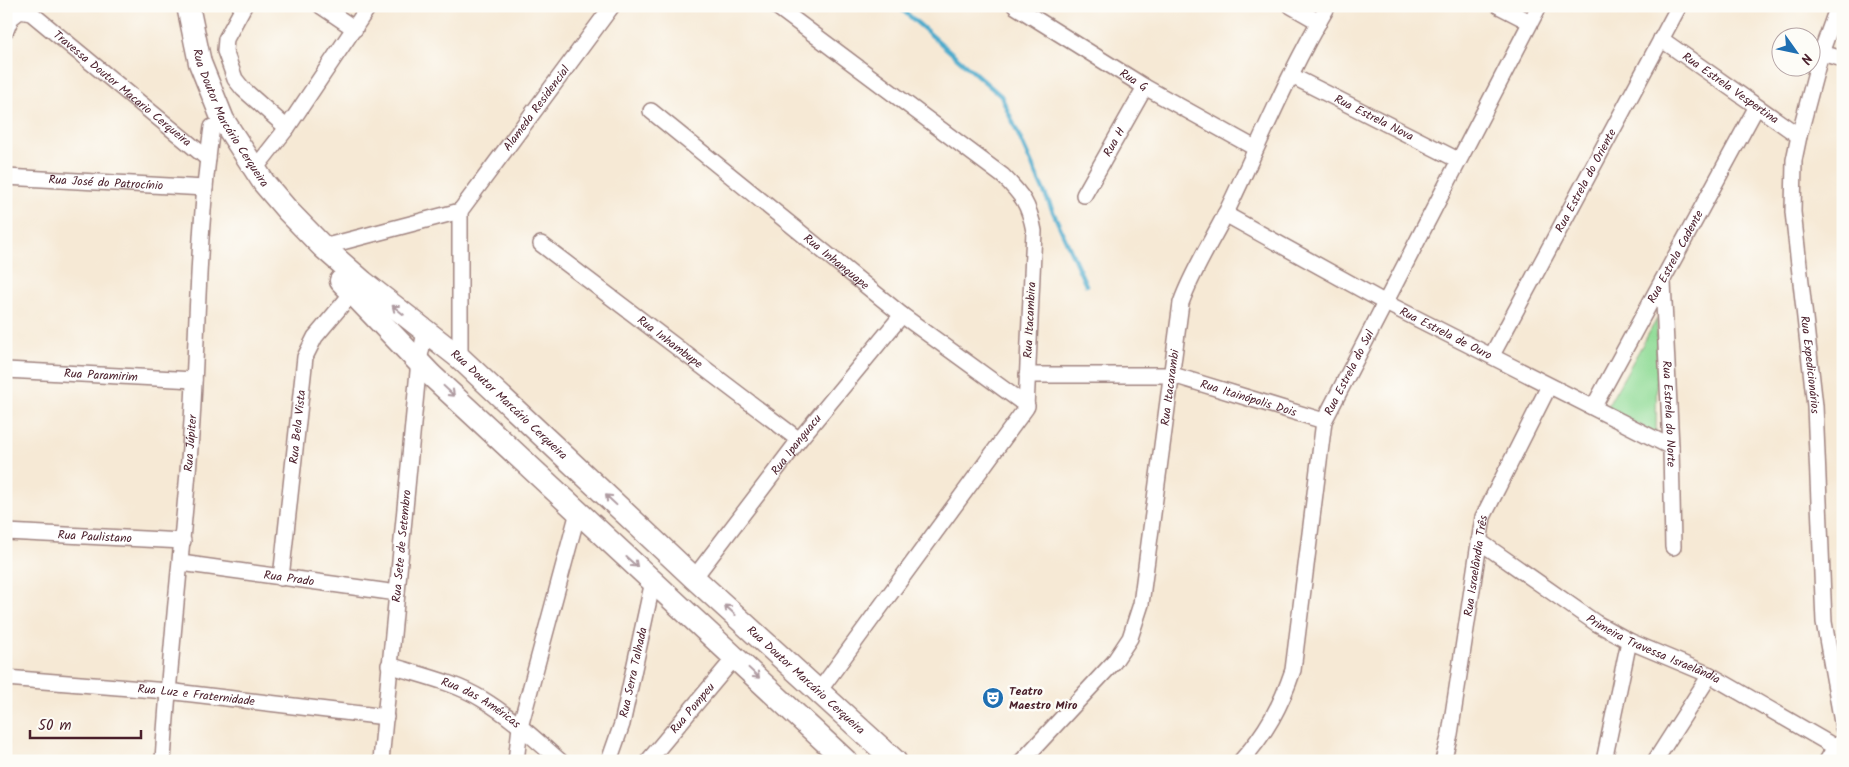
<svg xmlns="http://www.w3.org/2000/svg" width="1849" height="767" font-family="Kalam,sans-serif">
<rect width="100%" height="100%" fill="#fdfcf7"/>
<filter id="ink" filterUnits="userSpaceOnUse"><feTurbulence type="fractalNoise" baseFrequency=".02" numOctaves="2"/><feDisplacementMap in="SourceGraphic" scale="10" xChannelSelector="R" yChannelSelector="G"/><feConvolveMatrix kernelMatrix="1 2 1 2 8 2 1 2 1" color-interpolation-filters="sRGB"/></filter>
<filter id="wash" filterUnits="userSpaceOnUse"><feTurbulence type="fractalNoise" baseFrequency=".0096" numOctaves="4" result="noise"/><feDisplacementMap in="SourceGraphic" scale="20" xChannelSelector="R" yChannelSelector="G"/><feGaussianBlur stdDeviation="1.12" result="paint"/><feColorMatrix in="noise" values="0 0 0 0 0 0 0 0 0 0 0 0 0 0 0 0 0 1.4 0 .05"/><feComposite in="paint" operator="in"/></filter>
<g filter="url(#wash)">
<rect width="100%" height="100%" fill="#f6e9d5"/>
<!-- green -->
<path fill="#92dc98" stroke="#6e7e62" d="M 1657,319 L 1656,433 L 1606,409 Z"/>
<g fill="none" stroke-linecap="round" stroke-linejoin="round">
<!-- stream -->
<path stroke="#4eabcc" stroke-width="4.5" d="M 898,6 L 1001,96 L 1086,285"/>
</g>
</g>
<g filter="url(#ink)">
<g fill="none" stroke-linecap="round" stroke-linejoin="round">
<!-- street casing -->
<g stroke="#a08480" stroke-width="18">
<g id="street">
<path d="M 244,6 L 226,39 L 225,51 L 235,79 L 243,89 L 287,128"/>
<path d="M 321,6 L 355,29"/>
<path d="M 776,6 L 1003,176 C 1022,195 1029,204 1034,231 L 1026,408 L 819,691"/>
<path id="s1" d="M 1015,6 L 1145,87 L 1255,148"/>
<path d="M 1291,6 L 1319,22"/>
<path d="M 1499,6 L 1530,22"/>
<path id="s2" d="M 1838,6 L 1821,53 L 1799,136 L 1794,160 L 1793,212 L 1815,406 L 1824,622 L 1843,728"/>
<path id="s3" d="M 6,30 L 11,18 L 20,11 L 31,13 L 208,159"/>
<path id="s4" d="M 1661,39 L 1799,136"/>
<path d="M 1821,53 L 1843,59"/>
<path id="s5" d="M 1292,76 L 1458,160"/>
<path id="s6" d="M 651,111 L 902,315 L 1027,406"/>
<path d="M 254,170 L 287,128 L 369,6"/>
<path id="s7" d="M 6,177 L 205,188"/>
<path id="s8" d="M 1084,195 L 1145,87"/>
<path id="s9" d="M 460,211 L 612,6"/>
<path id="s10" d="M 1225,214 L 1384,302 L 1671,447"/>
<path id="s11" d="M 541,244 L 799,440"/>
<path d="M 323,247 L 460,211 L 460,358"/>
<path id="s12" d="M 1663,282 L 1671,447 L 1673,547"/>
<path id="s13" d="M 1492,355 L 1679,6"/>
<path id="s14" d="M 6,370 L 194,380"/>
<path id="s15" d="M 1027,375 L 1173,375 L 1324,421"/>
<path id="s16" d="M 1594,406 L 1756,108"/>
<path id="s17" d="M 6,532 L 183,541"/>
<path id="s18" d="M 1479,541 L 1596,623 L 1629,641 L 1710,675 L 1835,747"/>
<path id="s19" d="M 181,563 L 397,593"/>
<path id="s20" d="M 281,578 L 305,357 L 315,337 L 353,292"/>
<path id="s21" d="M 694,578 L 799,440 L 902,315"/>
<path id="s22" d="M 389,665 C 420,675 454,682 482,699 C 510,716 535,739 560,761"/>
<path id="s23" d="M 6,678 L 167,691 L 386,717"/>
<path id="s24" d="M 163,761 C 170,647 184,535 192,421 C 198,323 198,224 212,127"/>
<path id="s25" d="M 381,761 L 419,361 L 425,332"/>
<path d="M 516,761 L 520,727 L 578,512"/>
<path id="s26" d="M 609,761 L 622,724 L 653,581"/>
<path id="s27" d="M 648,761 L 736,656"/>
<path id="s28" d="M 1022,761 L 1114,662 L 1130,638 L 1141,604 L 1181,303 C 1192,272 1210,244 1225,215 C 1259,145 1288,73 1328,6"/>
<path id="s29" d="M 1241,761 C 1266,733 1281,706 1293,670 L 1324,421 L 1539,6"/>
<path id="s30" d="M 1443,761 L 1450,734 L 1483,517 L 1549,386"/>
<path d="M 1604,761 L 1629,641"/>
<path d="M 1655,761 L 1710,675"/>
<path d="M 1827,761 L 1835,747 L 1842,742"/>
</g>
</g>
<!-- secondary casing -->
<g stroke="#a08480" stroke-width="25">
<g id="secondary">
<path id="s31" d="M 188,6 L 200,63 L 223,120 L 264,183 L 288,211 L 323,247 L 363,282 L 460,358 L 694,578 L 895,761"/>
<path d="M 341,281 L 431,375 L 846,761"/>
</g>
</g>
<!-- street -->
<use href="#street" stroke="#fff" stroke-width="15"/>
<!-- secondary -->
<use href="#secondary" stroke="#fff" stroke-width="22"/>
</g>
<!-- one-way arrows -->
<defs><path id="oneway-shaft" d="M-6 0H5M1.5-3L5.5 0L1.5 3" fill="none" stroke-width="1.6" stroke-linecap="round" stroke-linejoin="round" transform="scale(1.25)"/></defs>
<g stroke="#ae9aa0">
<use href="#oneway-shaft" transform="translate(398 310) rotate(-141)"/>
<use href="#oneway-shaft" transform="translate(449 391) rotate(43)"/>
<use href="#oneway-shaft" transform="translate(611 500) rotate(-137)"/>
<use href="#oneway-shaft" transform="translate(632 562) rotate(42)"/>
<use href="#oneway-shaft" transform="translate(730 610) rotate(-138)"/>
<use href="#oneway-shaft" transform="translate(754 673) rotate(43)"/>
</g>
</g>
<!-- icons -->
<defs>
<g id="theatre-disc" transform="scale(1.125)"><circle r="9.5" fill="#1f6fb2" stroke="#fdfcf7"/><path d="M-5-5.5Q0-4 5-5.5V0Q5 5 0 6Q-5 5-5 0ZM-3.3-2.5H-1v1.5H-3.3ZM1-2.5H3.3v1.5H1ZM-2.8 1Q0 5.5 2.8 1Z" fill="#fff"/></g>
</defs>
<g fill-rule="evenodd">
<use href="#theatre-disc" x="993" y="698"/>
</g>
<g text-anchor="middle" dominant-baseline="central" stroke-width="5" stroke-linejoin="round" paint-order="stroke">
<!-- street labels -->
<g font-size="12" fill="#4a1f2b" stroke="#fdfcf7">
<text stroke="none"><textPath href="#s1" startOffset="140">Rua G</textPath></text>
<text stroke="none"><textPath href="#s3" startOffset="154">Travessa Doutor Macario Cerqueira</textPath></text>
<text stroke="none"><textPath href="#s4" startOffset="85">Rua Estrela Vespertina</textPath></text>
<text stroke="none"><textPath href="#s9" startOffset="128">Alameda Residencial</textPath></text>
<text stroke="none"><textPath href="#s31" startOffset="121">Rua Doutor Marcário Cerqueira</textPath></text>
<text stroke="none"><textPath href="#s5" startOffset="92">Rua Estrela Nova</textPath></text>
<text stroke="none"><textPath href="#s8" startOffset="61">Rua H</textPath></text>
<text stroke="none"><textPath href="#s13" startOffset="198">Rua Estrela do Oriente</textPath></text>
<text stroke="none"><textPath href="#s7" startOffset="100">Rua José do Patrocínio</textPath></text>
<text stroke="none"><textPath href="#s16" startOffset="170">Rua Estrela Cadente</textPath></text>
<text stroke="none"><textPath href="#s6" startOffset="239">Rua Inhanguape</textPath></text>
<text transform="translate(1030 320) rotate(-87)">Rua Itacambira</text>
<text stroke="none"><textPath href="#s10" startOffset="251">Rua Estrela de Ouro</textPath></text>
<text stroke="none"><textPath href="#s11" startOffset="162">Rua Inhambupe</textPath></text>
<text stroke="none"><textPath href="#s2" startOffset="366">Rua Expedicionários</textPath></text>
<text stroke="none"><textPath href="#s29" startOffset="411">Rua Estrela do Sul</textPath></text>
<text stroke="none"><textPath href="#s14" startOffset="95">Rua Paramirim</textPath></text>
<text stroke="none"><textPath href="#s28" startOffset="418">Rua Itacarambi</textPath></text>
<text stroke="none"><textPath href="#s15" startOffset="225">Rua Itainópolis Dois</textPath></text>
<text stroke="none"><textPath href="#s31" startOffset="526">Rua Doutor Marcário Cerqueira</textPath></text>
<text stroke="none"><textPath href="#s12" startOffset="132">Rua Estrela do Norte</textPath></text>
<text stroke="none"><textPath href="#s20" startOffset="152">Rua Bela Vista</textPath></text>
<text stroke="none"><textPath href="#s24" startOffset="319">Rua Júpiter</textPath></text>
<text stroke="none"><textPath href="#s21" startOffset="168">Rua Ipanguacu</textPath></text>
<text stroke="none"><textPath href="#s17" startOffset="89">Rua Paulistano</textPath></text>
<text stroke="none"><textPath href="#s25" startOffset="216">Rua Sete de Setembro</textPath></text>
<text stroke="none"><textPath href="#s30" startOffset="198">Rua Israelândia Três</textPath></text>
<text stroke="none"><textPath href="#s19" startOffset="109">Rua Prado</textPath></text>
<text stroke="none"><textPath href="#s18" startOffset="206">Primeira Travessa Israelândia</textPath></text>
<text stroke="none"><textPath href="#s26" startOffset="92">Rua Serra Talhada</textPath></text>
<text stroke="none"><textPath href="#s31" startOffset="931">Rua Doutor Marcário Cerqueira</textPath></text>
<text stroke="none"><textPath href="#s23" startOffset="191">Rua Luz e Fraternidade</textPath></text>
<text stroke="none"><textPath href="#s22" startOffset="100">Rua das Américas</textPath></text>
<text stroke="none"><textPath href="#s27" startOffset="69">Rua Pompeu</textPath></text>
</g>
<!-- poi labels -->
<g font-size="12" font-weight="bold" fill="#4a1f2b" stroke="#fdfcf7" text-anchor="start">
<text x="1009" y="691">Teatro<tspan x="1009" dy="14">Maestro Miro</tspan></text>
</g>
</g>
<!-- margin -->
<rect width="1849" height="767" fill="none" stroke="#fdfcf7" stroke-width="25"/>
<!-- north arrow -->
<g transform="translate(1796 52) rotate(123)"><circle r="24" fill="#fdfcf7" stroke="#b5a4a5"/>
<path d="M0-4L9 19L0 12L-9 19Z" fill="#1f6fb2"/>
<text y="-8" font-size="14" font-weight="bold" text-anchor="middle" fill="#4a1f2b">N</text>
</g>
<!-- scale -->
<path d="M30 730v8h111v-8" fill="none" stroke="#4a1f2b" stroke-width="2.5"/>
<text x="38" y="730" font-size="15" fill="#4a1f2b" stroke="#fdfcf7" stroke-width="4" paint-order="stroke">50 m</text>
</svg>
